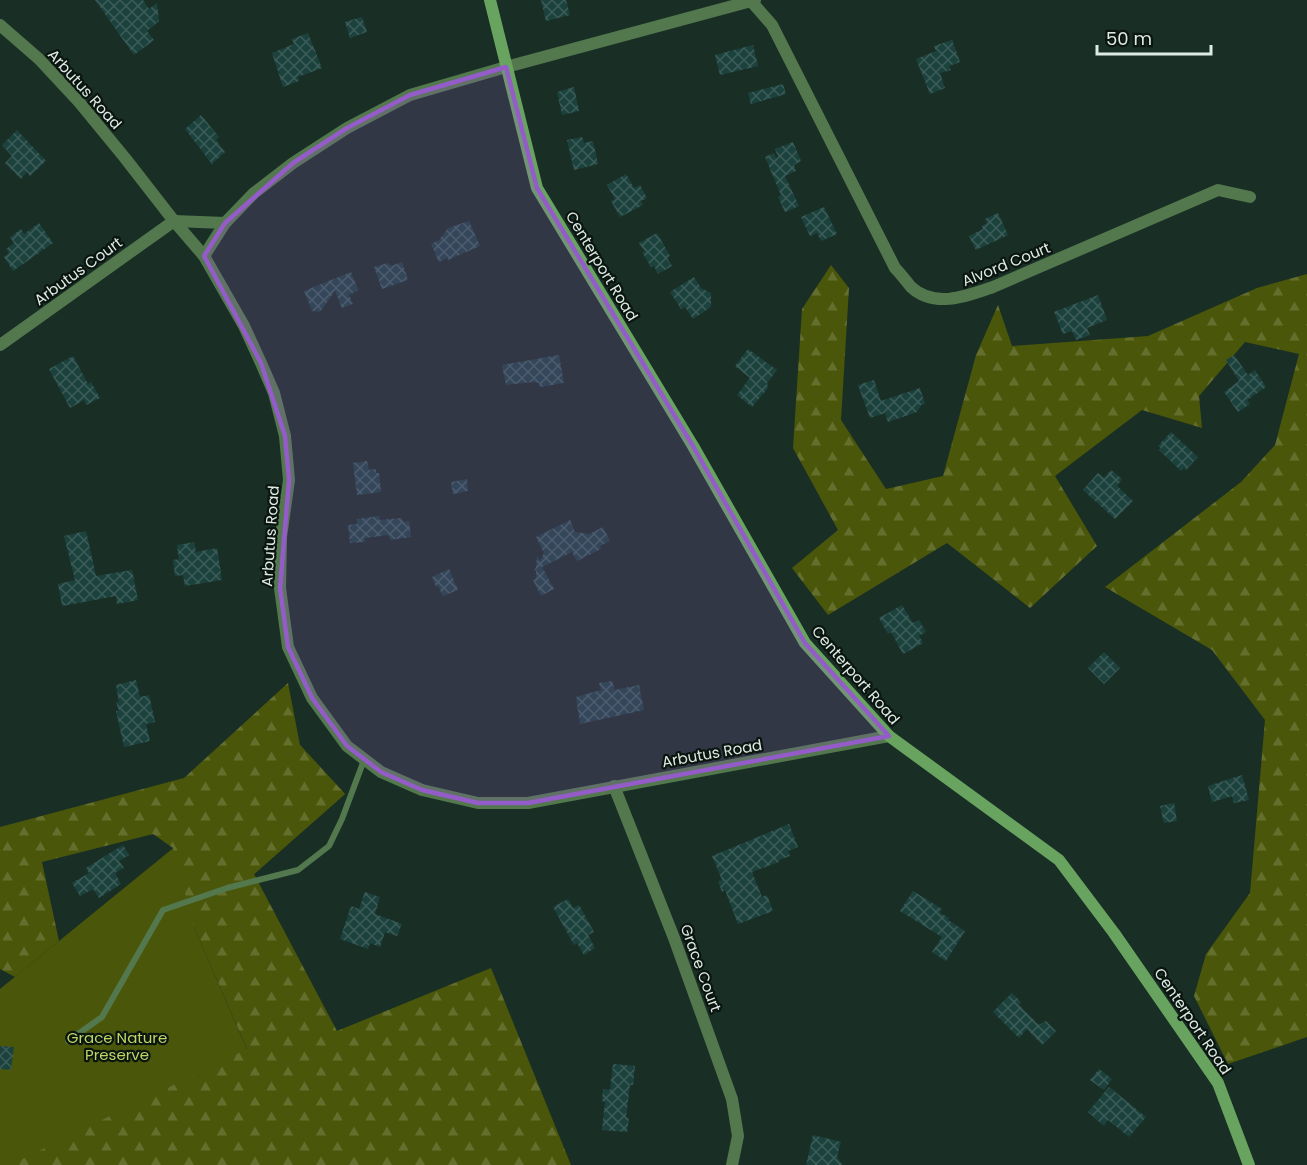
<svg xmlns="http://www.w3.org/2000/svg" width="1307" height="1165" font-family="Poppins,sans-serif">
<defs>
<pattern id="forest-firs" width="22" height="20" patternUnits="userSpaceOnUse" patternTransform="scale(1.5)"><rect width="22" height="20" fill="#4a5609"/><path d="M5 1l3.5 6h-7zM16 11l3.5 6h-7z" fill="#646e2d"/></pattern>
<pattern id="building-cross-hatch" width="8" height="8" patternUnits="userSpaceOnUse" patternTransform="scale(1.5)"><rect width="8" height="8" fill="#1c423e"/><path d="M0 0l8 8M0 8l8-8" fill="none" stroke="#3d5d5a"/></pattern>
</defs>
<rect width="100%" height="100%" fill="#192f25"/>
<!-- green -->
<path fill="#4a5609" d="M 300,745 L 345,794 L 194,927 L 297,1165 L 0,1165 L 0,989 Z"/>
<!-- forest -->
<g fill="url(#forest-firs)">
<path d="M 831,265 L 849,288 L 841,420 L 886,489 L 943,476 L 976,355 L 998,305 L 1012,346 L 1148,336 L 1257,288 L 1307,274 L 1307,1037 L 1228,1064 L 1194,996 L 1206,954 L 1250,893 L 1265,720 L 1212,650 L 1105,587 L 1241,482 L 1275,445 L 1299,354 L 1245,342 L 1199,396 L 1202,428 L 1142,410 L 1055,476 L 1097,546 L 1030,608 L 947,543 L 828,615 L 792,568 L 838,530 L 793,448 L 802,309 Z"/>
<path d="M 288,683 L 300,745 L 345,794 L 254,874 L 337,1031 L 491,968 L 571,1165 L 10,1165 L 247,1049 L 194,927 L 173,848 L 153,834 L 42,862 L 59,941 L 15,977 L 0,969 L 0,827 L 184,778 Z"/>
</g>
<!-- building -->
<g fill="url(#building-cross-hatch)">
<path d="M 95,0 L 143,0 L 149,9 L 157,3 L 159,21 L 147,31 L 154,40 L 134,55 Z"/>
<path d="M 541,0 L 566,0 L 570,15 L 546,21 Z"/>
<path d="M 362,17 L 367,32 L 350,38 L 345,22 Z"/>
<path d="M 308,33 L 322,68 L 298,77 L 299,81 L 283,87 L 272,53 L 294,44 L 292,39 Z"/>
<path d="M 952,40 L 960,62 L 949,66 L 951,70 L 940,73 L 945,88 L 930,94 L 916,59 L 936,51 L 934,46 Z"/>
<path d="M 753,45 L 758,66 L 720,75 L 715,55 Z"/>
<path d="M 783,84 L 786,94 L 751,104 L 748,93 Z"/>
<path d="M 574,87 L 579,111 L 562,115 L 557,92 Z"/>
<path d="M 201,115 L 219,137 L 216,140 L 225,152 L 212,164 L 185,129 Z"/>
<path d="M 17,130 L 46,161 L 30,176 L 27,172 L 21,179 L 5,163 L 12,156 L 2,145 Z"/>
<path d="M 582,137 L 584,143 L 593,141 L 598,164 L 574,170 L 567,140 Z"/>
<path d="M 793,142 L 801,161 L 794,165 L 796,171 L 785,176 L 799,206 L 785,212 L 778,197 L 781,195 L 765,157 L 774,153 L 776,158 L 778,157 L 775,149 Z"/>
<path d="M 626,174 L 634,188 L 640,185 L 647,198 L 641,201 L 643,205 L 620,217 L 611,201 L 615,199 L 607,185 Z"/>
<path d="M 824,207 L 837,234 L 821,241 L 817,233 L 810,236 L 801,217 Z"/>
<path d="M 998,213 L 1008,235 L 976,250 L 969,236 L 983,229 L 982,226 L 987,223 L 985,219 Z"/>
<path d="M 469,221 L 480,246 L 448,260 L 447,258 L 439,262 L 431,244 L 439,240 L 448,228 Z"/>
<path d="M 39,223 L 53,243 L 13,271 L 4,257 L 9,253 L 6,249 L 14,243 L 10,237 L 21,229 L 24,234 Z"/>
<path d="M 657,233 L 670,256 L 667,258 L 672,266 L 658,274 L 654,266 L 651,267 L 642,252 L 645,252 L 639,243 Z"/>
<path d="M 402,262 L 408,280 L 382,289 L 374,267 L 388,263 L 391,266 Z"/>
<path d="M 351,272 L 358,290 L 349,295 L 353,304 L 342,308 L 335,291 L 320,312 L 312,311 L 304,291 Z"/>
<path d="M 694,277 L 701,288 L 711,293 L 711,307 L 693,319 L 685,307 L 681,309 L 670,292 Z"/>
<path d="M 1098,295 L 1107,320 L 1087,328 L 1090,335 L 1076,340 L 1072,331 L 1063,334 L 1054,312 Z"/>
<path d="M 748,349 L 777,370 L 767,383 L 768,388 L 752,407 L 737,395 L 750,378 L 735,366 Z"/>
<path d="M 559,355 L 564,383 L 540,387 L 539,383 L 532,382 L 506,385 L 502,365 Z"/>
<path d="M 1234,355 L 1248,375 L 1255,370 L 1266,387 L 1247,400 L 1250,404 L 1238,412 L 1224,392 L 1239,381 L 1226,360 Z"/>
<path d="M 73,356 L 88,384 L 91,382 L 100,398 L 86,405 L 84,400 L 70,408 L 49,369 Z"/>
<path d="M 874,380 L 881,401 L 920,388 L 925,404 L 921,405 L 917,412 L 888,422 L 885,413 L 870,418 L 858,385 Z"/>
<path d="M 1171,432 L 1198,457 L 1186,470 L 1184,468 L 1181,471 L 1159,450 L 1161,448 L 1158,446 Z"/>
<path d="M 367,461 L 369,470 L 376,469 L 376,473 L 379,473 L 381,492 L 357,495 L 353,463 Z"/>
<path d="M 1111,470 L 1122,479 L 1117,486 L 1133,501 L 1115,519 L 1083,490 L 1098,473 L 1104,478 Z"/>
<path d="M 467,479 L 468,491 L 453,494 L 451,482 Z"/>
<path d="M 379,516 L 380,520 L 402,518 L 403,522 L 409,521 L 411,537 L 390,540 L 389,535 L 365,538 L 365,542 L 350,543 L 348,525 L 357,524 L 357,519 Z"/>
<path d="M 570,520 L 575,532 L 589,534 L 603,527 L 610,541 L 600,546 L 601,549 L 577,561 L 572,552 L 542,567 L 554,589 L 541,596 L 533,580 L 536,578 L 536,570 L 534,571 L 536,567 L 537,556 L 540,561 L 544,553 L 536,537 Z"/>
<path d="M 86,531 L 96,576 L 132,570 L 138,600 L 117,604 L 116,596 L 62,606 L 58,584 L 75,580 L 64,536 Z"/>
<path d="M 194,542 L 196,552 L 217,548 L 222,580 L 185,586 L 183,575 L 175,576 L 173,560 L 179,559 L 177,545 Z"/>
<path d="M 449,569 L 458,590 L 443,596 L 438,586 L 436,587 L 432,577 Z"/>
<path d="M 902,605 L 913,623 L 919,620 L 926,632 L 919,636 L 923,643 L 903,654 L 891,632 L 888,634 L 879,618 Z"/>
<path d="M 1104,652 L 1120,668 L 1104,684 L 1088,668 Z"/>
<path d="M 136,680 L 140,697 L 149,695 L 155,722 L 146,724 L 150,741 L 124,747 L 116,711 L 119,711 L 116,702 L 119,702 L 116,685 Z"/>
<path d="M 612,681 L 615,690 L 639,685 L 644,710 L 580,724 L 576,697 L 601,690 L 599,683 Z"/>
<path d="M 1242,775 L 1249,800 L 1234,803 L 1232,796 L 1212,802 L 1208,786 Z"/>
<path d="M 1174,803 L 1177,821 L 1164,823 L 1160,806 Z"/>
<path d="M 789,824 L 798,847 L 788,851 L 790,856 L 779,860 L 779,862 L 752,872 L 762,897 L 767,895 L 773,911 L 738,924 L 725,890 L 722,892 L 718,881 L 722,880 L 712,856 Z"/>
<path d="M 123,845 L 129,855 L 119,861 L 124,868 L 115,873 L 121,884 L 99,898 L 93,889 L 80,896 L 72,883 L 89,873 L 86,868 Z"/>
<path d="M 913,891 L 942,909 L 940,913 L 949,918 L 948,920 L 965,931 L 946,961 L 932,952 L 942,937 L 900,911 Z"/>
<path d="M 365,892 L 380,897 L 375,914 L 402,924 L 397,936 L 385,932 L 380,947 L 370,943 L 368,949 L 340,939 L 351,906 L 359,909 Z"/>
<path d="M 568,899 L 573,908 L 579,905 L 594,932 L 588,935 L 595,948 L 584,955 L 577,943 L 574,945 L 553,907 Z"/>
<path d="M 1012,993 L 1021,1002 L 1019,1005 L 1039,1025 L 1046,1021 L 1056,1031 L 1042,1045 L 1027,1029 L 1019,1038 L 993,1012 Z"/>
<path d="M 0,1046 L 14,1047 L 11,1070 L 0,1069 Z"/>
<path d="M 613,1064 L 635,1066 L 633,1085 L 630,1085 L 626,1117 L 629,1118 L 627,1132 L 602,1130 L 605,1102 L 602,1101 L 603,1089 L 610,1090 Z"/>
<path d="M 1099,1069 L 1112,1079 L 1104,1090 L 1090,1080 Z"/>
<path d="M 1109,1087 L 1146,1117 L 1129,1137 L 1108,1120 L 1104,1126 L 1088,1112 Z"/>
<path d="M 813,1135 L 841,1142 L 837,1156 L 842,1165 L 806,1165 Z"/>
</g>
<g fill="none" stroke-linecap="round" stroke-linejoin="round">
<!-- service -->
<path stroke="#53784e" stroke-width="6" d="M 68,1041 L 102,1017 L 163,910 L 227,888 L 298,870 L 329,846 L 342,819 L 364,760"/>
<!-- minor -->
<g stroke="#53784e" stroke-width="12">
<path d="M 751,1 L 772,25 L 895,268 C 901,274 906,281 911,287 C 935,309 967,296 993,287 L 1218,190 L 1250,197"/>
<path d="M 0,25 L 39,59 L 79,102 L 125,158 L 174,221 L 204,256 L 244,326 L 261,363 L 274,393 L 285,436 L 289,480 L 281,537 L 280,588 L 288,647 L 312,698 L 347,746 L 381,772 L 422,790 L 478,803 L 528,803 L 889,736"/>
<path d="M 204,256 L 225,223 L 254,193 L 293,163 L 347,128 L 410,95 L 506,67 L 755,0"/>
<path d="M 0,345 L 174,221 L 225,223"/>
<path d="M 614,786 L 674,938 L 732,1099 L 738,1136 L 732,1165"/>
</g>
<!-- secondary -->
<path stroke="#68a460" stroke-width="12" d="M 490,0 L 537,188 L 693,446 L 805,643 L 889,736 L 1059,860 L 1114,933 L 1218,1083 L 1249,1165"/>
</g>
<!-- marked area -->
<path fill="#945cc8" fill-opacity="0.2" stroke="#945cc8" stroke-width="4.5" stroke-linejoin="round" d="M 506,67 L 537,188 L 693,446 L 805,643 L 889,736 L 528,803 L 478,803 L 422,790 L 381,772 L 347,746 L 312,698 L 288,647 L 280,588 L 289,480 L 285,436 L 261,363 L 204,256 L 225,223 L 293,163 L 347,128 L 410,95 Z"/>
<g text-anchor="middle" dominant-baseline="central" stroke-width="4.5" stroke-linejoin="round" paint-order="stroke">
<!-- street labels -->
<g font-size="15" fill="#deebe4" stroke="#0b1510">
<text transform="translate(85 89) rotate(48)">Arbutus Road</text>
<text transform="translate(1006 264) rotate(-22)">Alvord Court</text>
<text transform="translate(602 266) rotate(59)">Centerport Road</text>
<text transform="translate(78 271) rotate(-36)">Arbutus Court</text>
<text transform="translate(270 536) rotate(-86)">Arbutus Road</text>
<text transform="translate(856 675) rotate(49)">Centerport Road</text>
<text transform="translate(712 753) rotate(-10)">Arbutus Road</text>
<text transform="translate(701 968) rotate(70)">Grace Court</text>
<text transform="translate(1193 1021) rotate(56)">Centerport Road</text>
</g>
<!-- park labels -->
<g font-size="15" fill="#bfd566" stroke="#0b1510">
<text x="117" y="1037">Grace Nature<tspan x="117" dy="17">Preserve</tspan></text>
</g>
</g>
<!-- scale -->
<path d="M1097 45v9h114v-9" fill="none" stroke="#deebe4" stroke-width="3"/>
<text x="1106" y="45" font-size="18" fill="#deebe4" stroke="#0b1510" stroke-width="4.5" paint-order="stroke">50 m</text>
</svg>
